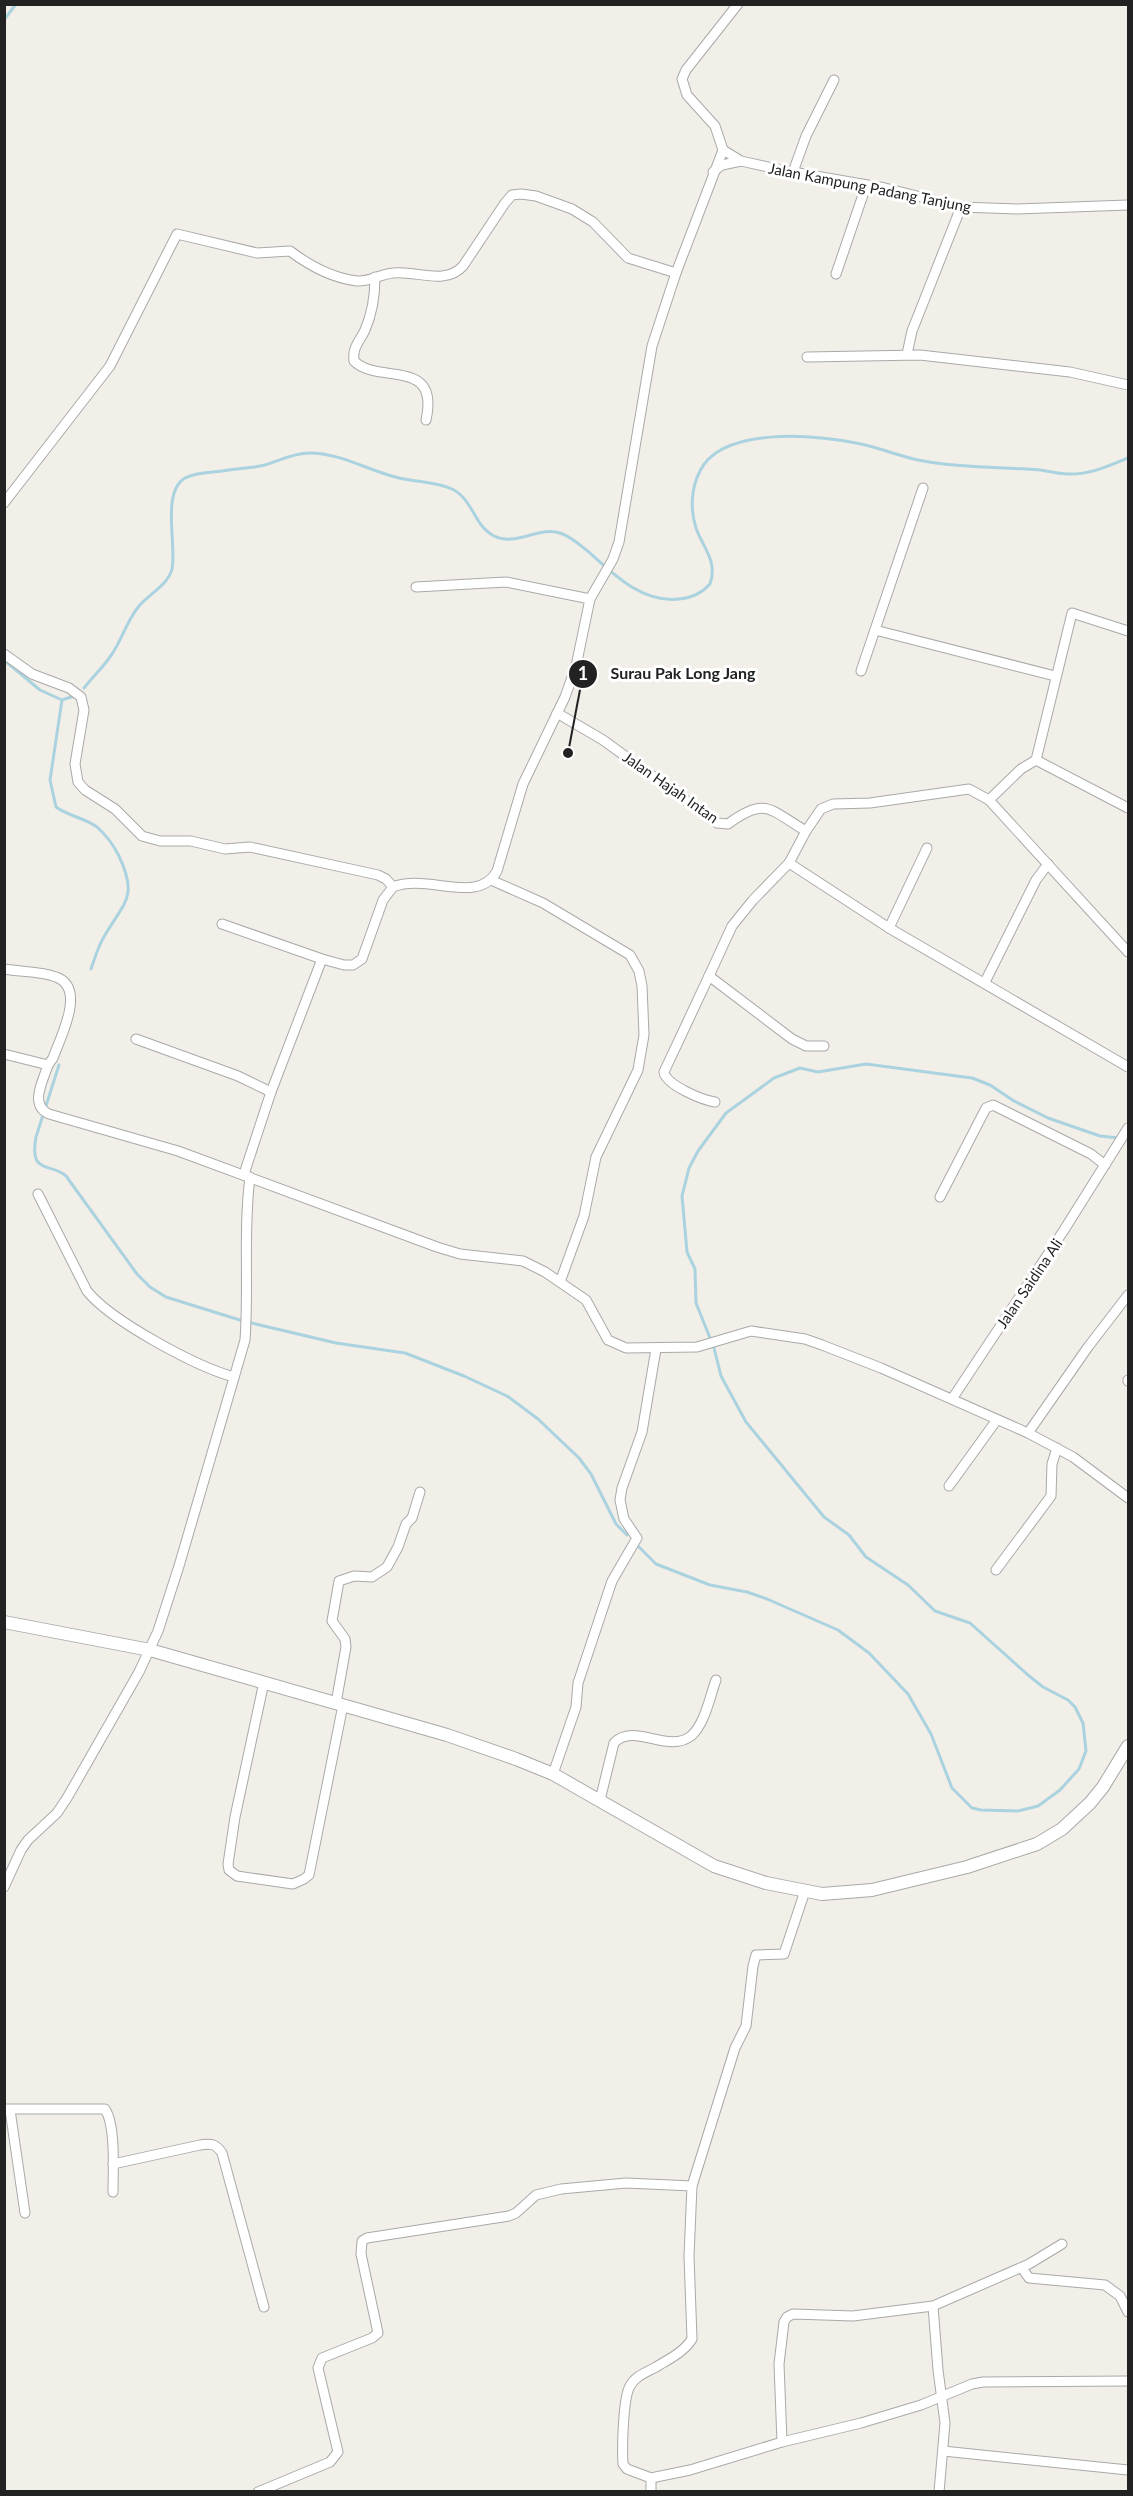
<svg xmlns="http://www.w3.org/2000/svg" width="1133" height="2496" font-family="Lato,sans-serif">
<rect width="100%" height="100%" fill="#f2efe9"/>
<g fill="none" stroke-linecap="round" stroke-linejoin="round">
<!-- stream -->
<g stroke="#aad3df" stroke-width="3">
<path d="M 4,20 L 16,4"/>
<path d="M 4,660 L 40,690 L 62,700 L 74,696"/>
<path d="M 84,688 C 94,675 108,663 115,649 C 124,634 127,621 139,606 C 149,594 168,585 172,569 C 177,545 161,492 185,478 C 198,471 214,473 229,470 C 241,468 254,468 265,465 C 279,461 293,453 309,453 C 341,453 369,471 399,478 C 416,482 437,482 452,489 C 473,499 474,526 494,536 C 516,547 537,526 560,533 C 572,537 580,545 590,553 C 615,576 643,603 679,599 C 692,598 702,593 710,584 C 718,561 703,548 696,528 C 690,510 691,488 700,471 C 722,425 820,435 861,444 C 880,448 899,456 918,460 C 958,468 1000,467 1040,470 C 1049,471 1058,474 1067,474 C 1089,475 1109,466 1128,458"/>
<path d="M 62,700 L 50,780 L 56,807 C 68,816 85,818 97,827 C 106,835 114,846 119,856 C 138,897 125,901 105,935 C 98,946 95,958 91,969"/>
<path d="M 59,1065 L 36,1137 C 29,1176 51,1162 66,1176 L 137,1274 L 150,1287 L 166,1297 L 243,1321 L 336,1343 L 405,1353 L 464,1376 L 507,1396 L 538,1419 L 579,1458 L 591,1474 L 616,1524 L 627,1535"/>
<path d="M 639,1547 L 656,1564 L 710,1585 L 747,1592 L 767,1599 L 838,1630 L 869,1653 L 908,1694 L 931,1734 L 952,1788 L 972,1808 L 981,1810 L 1018,1811 L 1038,1806 L 1060,1790 L 1079,1769 L 1086,1751 L 1083,1723 L 1075,1707 L 1068,1700 L 1043,1687 L 1028,1675 L 970,1623 L 935,1611 L 908,1585 L 866,1557 L 849,1535 L 824,1517 L 746,1422 L 721,1376 L 714,1348 L 696,1303 L 695,1269 L 687,1252 L 682,1196 L 689,1168 L 698,1151 L 726,1113 L 774,1078 L 800,1068 L 818,1072 L 866,1064 L 972,1078 L 990,1085 L 1014,1101 L 1048,1118 L 1100,1136 L 1119,1138"/>
</g>
<!-- minor casing -->
<g stroke="#a9a9a9" stroke-width="11">
<g id="minor">
<path d="M 723,150 L 741,161 L 781,170 L 885,188 L 961,207 L 1017,209 L 1128,205"/>
<path d="M 713,172 L 722,165 L 741,161"/>
<path d="M 793,172 L 806,136 L 834,80"/>
<path d="M 836,274 L 866,186"/>
<path d="M 375,277 C 375,294 372,314 365,330 C 360,341 352,347 354,361 C 378,385 440,357 426,420"/>
<path d="M 907,354 L 912,331 L 961,207"/>
<path d="M 807,357 L 920,355 L 1070,372 L 1128,385"/>
<path d="M 4,503 L 110,366 L 177,234 L 257,253 L 290,251 C 310,266 331,278 357,281 C 369,282 381,274 393,273 C 416,270 445,286 463,266 L 505,203 L 512,195 L 521,194 L 536,196 L 572,209 L 593,222 L 628,258 L 676,273"/>
<path d="M 416,587 L 506,582 L 590,599"/>
<path d="M 875,630 L 1055,676"/>
<path d="M 4,654 L 32,674 L 69,688 L 81,697 L 84,710 L 75,764 L 78,782 L 85,790 L 115,809 L 142,836 L 160,841 L 191,841 L 225,849 L 250,847 L 378,875 L 386,879 L 393,887"/>
<path d="M 861,671 L 923,488"/>
<path d="M 557,713 L 603,740 L 717,823 L 728,824 C 766,796 770,810 806,831 L 789,863 L 753,900 L 732,926 L 709,976 L 792,1039 L 806,1046 L 824,1046"/>
<path d="M 1036,760 L 1072,613 L 1128,631"/>
<path d="M 989,800 L 1021,769 L 1036,760 L 1128,808"/>
<path d="M 806,831 L 821,809 L 833,804 L 870,803 L 969,789 L 989,800 L 1128,952"/>
<path d="M 789,863 L 889,928 L 1128,1067"/>
<path d="M 491,880 L 543,903 L 630,955 L 639,971 L 642,986 L 644,1035 L 638,1070 L 596,1157 L 584,1216 L 560,1282"/>
<path d="M 222,924 L 322,959"/>
<path d="M 889,928 L 927,848"/>
<path d="M 4,969 C 21,972 41,971 56,977 C 87,988 60,1038 53,1058 L 48,1065"/>
<path d="M 709,976 L 664,1072 C 666,1085 702,1100 715,1102"/>
<path d="M 985,982 L 1036,880 L 1048,864"/>
<path d="M 136,1039 L 238,1076 L 271,1092"/>
<path d="M 4,1054 L 48,1065 C 43,1081 29,1105 49,1114 L 178,1151 L 437,1247 L 460,1254 L 523,1261 L 545,1272 L 586,1300 L 608,1340 L 626,1348 L 697,1347 L 751,1331 L 805,1339 L 822,1345 L 881,1368 L 1028,1433 L 1073,1457 L 1128,1498"/>
<path d="M 244,1174 L 271,1092 L 322,959 L 344,965 L 353,965 L 362,959 L 383,900 L 393,887 C 428,873 478,906 497,871 L 523,784 L 565,697 L 576,666 L 590,599 L 613,559 L 619,542 L 652,346 L 676,273 L 723,150 L 715,126 L 687,95 L 682,79 L 686,70 L 738,4"/>
<path d="M 38,1194 L 87,1291 C 111,1321 197,1367 234,1377"/>
<path d="M 940,1197 L 986,1108 L 993,1105 L 1091,1154 L 1105,1165"/>
<path d="M 1128,1381 L 1128,1380"/>
<path d="M 952,1399 L 1064,1230 L 1128,1128"/>
<path d="M 1028,1433 L 1088,1347 L 1128,1295"/>
<path d="M 949,1486 L 996,1421"/>
<path d="M 996,1570 L 1051,1496 L 1052,1464 L 1057,1448"/>
<path d="M 264,1682 L 235,1817 L 228,1864 L 229,1870 L 237,1876 L 293,1884 L 304,1879 L 309,1875 L 343,1705"/>
<path d="M 336,1703 L 346,1647 L 345,1639 L 332,1621 L 339,1581 L 354,1576 L 372,1577 L 387,1567 L 398,1547 L 406,1524 L 412,1518 L 420,1492"/>
<path d="M 553,1774 L 576,1707 L 578,1683 L 612,1581 L 637,1538 L 624,1519 L 620,1500 L 622,1488 L 642,1432 L 656,1349"/>
<path d="M 600,1800 L 614,1743 C 634,1722 668,1754 691,1736 C 705,1724 710,1696 716,1680"/>
<path d="M 4,1887 L 21,1850 L 28,1840 L 57,1813 L 67,1798 L 139,1672 L 158,1631 L 179,1566 L 245,1340 C 249,1286 243,1231 250,1177"/>
<path d="M 805,1891 L 784,1954 L 756,1955 L 753,1966 L 746,2026 L 735,2048 L 692,2186 L 689,2256 L 692,2339 C 684,2352 669,2359 656,2367 C 647,2372 635,2376 630,2386 C 623,2397 622,2449 623,2464 L 627,2469 L 651,2478 L 690,2470 L 782,2442 L 861,2423 L 921,2405 L 972,2384 L 983,2382 L 1128,2381"/>
<path d="M 4,2109 L 105,2109 C 116,2126 113,2171 113,2192"/>
<path d="M 10,2110 L 25,2213"/>
<path d="M 113,2164 L 200,2145 C 211,2143 216,2144 222,2153 L 264,2307"/>
<path d="M 1022,2268 L 1029,2278 L 1105,2285 L 1120,2296 L 1128,2312"/>
<path d="M 933,2306 L 938,2370 L 945,2423 L 939,2492"/>
<path d="M 782,2442 L 779,2364 L 784,2322 L 787,2317 L 793,2314 L 853,2316 L 933,2306 L 1029,2264 L 1062,2244"/>
<path d="M 943,2451 L 1128,2470"/>
<path d="M 258,2492 L 330,2462 L 338,2452 L 318,2368 L 322,2358 L 372,2338 L 378,2333 L 361,2254 L 362,2241 L 367,2238 L 509,2216 L 516,2213 L 536,2195 L 561,2189 L 626,2183 L 692,2186"/>
<path d="M 651,2492 L 651,2478"/>
</g>
</g>
<!-- tertiary casing -->
<g stroke="#a9a9a9" stroke-width="14">
<path id="tertiary" d="M 4,1622 L 150,1650 L 447,1735 L 516,1759 L 553,1774 L 714,1866 L 766,1883 L 822,1894 L 872,1890 L 967,1867 L 1037,1844 L 1062,1829 L 1090,1803 L 1103,1787 L 1128,1746"/>
</g>
<!-- minor -->
<use href="#minor" stroke="#fff" stroke-width="9"/>
<!-- tertiary -->
<use href="#tertiary" stroke="#fff" stroke-width="12"/>
</g>
<g text-anchor="middle" dominant-baseline="central" stroke-width="6" stroke-linejoin="round" paint-order="stroke">
<!-- street labels -->
<g font-size="15" fill="#222" stroke="#fff">
<text transform="translate(870 187) rotate(11)">Jalan Kampung Padang Tanjung</text>
<text transform="translate(671 787) rotate(35)">Jalan Hajah Intan</text>
<text transform="translate(1029 1283) rotate(-56)">Jalan Saidina Ali</text>
</g>
</g>
<!-- callouts -->
<path fill="none" stroke="#222" stroke-width="2" d="M568 753L583 674"/>
<g fill="#222" stroke="#fff" stroke-width="2">
<circle cx="568" cy="753" r="6"/>
<circle cx="583" cy="674" r="15"/>
</g>
<g font-size="18" text-anchor="middle" font-weight="bold" fill="#fff">
<text x="583" y="680">1</text>
</g>
<g font-size="16" text-anchor="middle" font-weight="bold" fill="#222" stroke="#fff" stroke-width="6" stroke-linejoin="round" paint-order="stroke">
<text x="683" y="679">Surau Pak Long Jang</text>
</g>
<!-- border -->
<rect width="1133" height="2496" fill="none" stroke="#222222" stroke-width="12"/>
</svg>
